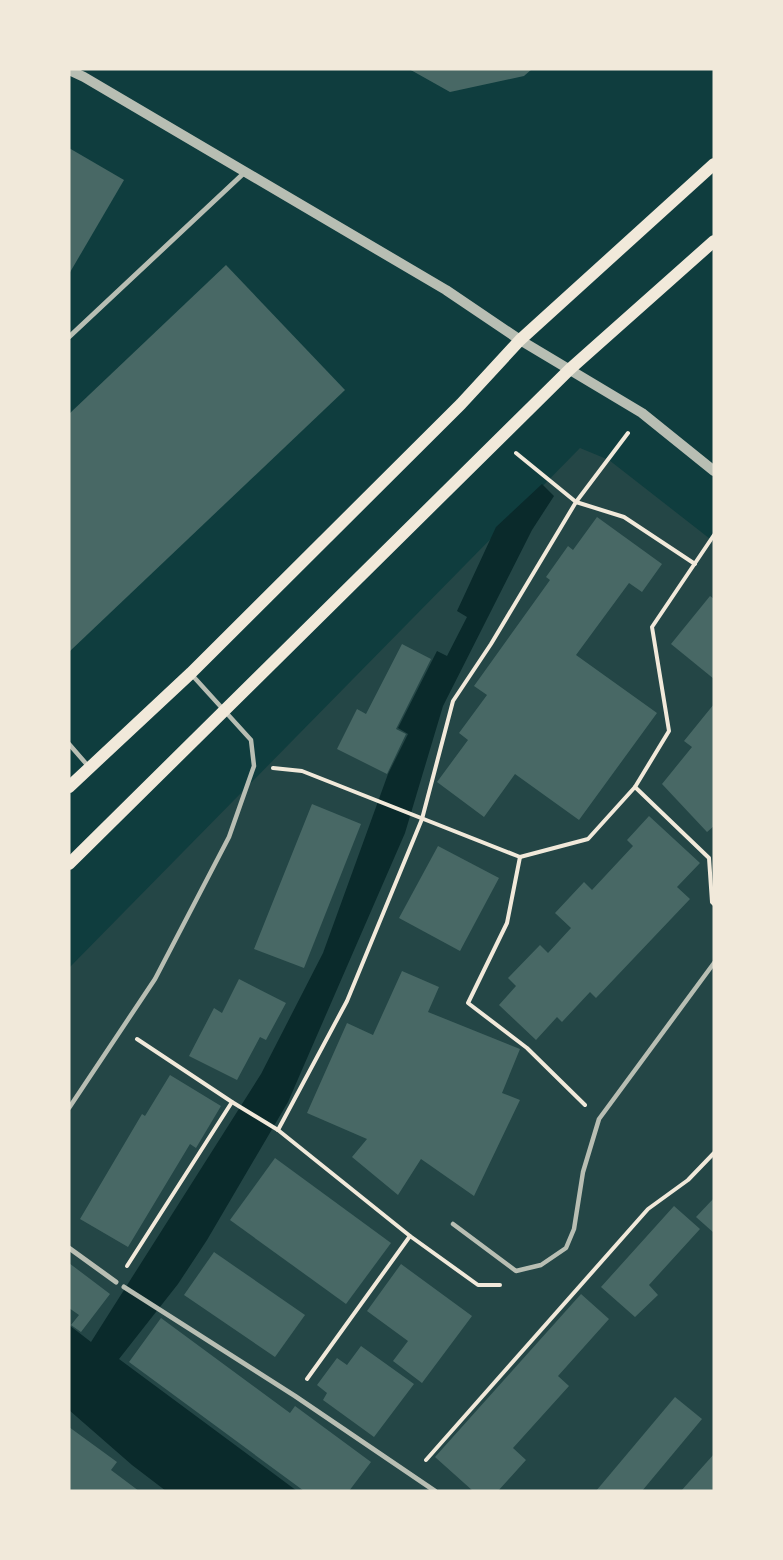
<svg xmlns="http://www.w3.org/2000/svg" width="783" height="1560" font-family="'Playfair Display',serif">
<rect width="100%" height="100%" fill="#0f3d3e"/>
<!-- green -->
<path fill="#244646" d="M 580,448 L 609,460 L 714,542 L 714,1491 L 69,1491 L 69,968 Z"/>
<!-- water -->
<path fill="#0a2a2b" d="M 542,484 L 554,496 L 532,530 L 443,706 L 405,833 L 288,1102 L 207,1240 L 178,1284 L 119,1359 L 297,1491 L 166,1491 L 132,1465 L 69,1410 L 69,1325 L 91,1342 L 261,1074 L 323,953 L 388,774 L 408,734 L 398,728 L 437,651 L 447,656 L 467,617 L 457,611 L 496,527 Z"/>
<!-- building -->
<g fill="#486865">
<path d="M 409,69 L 532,69 L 524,76 L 450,92 Z"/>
<path d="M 69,148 L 124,180 L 69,274 Z"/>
<path d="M 226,265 L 345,390 L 69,652 L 69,414 Z"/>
<path d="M 597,517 L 662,564 L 642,592 L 629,583 L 576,655 L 657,713 L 579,820 L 515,774 L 484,817 L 437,782 L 468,740 L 459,733 L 487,695 L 474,686 L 550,580 L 546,577 L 568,546 L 573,550 Z"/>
<path d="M 710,596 L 714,599 L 714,679 L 671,644 Z"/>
<path d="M 402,644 L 431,659 L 396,729 L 406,734 L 387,774 L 337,749 L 357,709 L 366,714 Z"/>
<path d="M 714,704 L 714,826 L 707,832 L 662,784 L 692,747 L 684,741 Z"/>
<path d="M 312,804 L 361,824 L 304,968 L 254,949 Z"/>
<path d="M 649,816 L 700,863 L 677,887 L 690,899 L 596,998 L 590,992 L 562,1022 L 557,1017 L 536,1040 L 499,1005 L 516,986 L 508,978 L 540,945 L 548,953 L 571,928 L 555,913 L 584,882 L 592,890 L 633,846 L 627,840 Z"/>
<path d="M 438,846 L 499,878 L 460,951 L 399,918 Z"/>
<path d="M 402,971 L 439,987 L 428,1012 L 520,1049 L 502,1093 L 520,1100 L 474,1196 L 421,1159 L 398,1195 L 352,1157 L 367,1139 L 307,1113 L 347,1023 L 373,1035 Z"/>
<path d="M 239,979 L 286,1003 L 266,1040 L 260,1037 L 237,1080 L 189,1056 L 214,1008 L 222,1013 Z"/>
<path d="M 170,1075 L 221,1106 L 196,1148 L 190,1144 L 128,1247 L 80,1219 L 142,1114 L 145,1116 Z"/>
<path d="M 275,1158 L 391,1243 L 346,1304 L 230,1220 Z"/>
<path d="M 714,1198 L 714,1233 L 696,1217 Z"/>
<path d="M 674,1206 L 700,1229 L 649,1285 L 658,1295 L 635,1317 L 601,1287 Z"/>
<path d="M 214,1252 L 305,1315 L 275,1357 L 184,1295 Z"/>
<path d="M 69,1263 L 110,1294 L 81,1332 L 71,1325 L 79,1315 L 69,1308 Z"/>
<path d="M 401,1264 L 472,1316 L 422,1383 L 393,1361 L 408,1341 L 367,1311 Z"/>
<path d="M 581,1294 L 609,1319 L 558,1376 L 569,1386 L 513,1448 L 526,1460 L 498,1491 L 473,1491 L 435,1457 Z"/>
<path d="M 161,1318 L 290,1413 L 295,1406 L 371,1462 L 349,1491 L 304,1491 L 129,1362 Z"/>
<path d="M 361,1346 L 414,1384 L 374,1437 L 323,1400 L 327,1393 L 317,1385 L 337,1358 L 347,1365 Z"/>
<path d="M 675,1397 L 702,1419 L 642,1491 L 596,1491 Z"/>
<path d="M 69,1427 L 117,1462 L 111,1470 L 139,1491 L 69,1491 Z"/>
<path d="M 714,1454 L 714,1491 L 681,1491 Z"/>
</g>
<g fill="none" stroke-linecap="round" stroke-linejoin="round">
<!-- path -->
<g stroke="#f1e9da" stroke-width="4">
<path d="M 516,453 L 576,502 L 624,517 L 695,564"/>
<path d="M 273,768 L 302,771 L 520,857 L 588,839 L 635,787 L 669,731 L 652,627 L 714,535"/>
<path d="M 635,787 L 709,858 L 712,902 L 714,904"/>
<path d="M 520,857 L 507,923 L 468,1003 L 527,1048 L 585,1105"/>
<path d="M 137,1039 L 232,1102 L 278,1130 L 410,1236 L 478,1285 L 500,1285"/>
<path d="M 278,1130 L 347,1001 L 422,819 L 453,701 L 491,644 L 576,502 L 628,433"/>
<path d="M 127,1266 L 232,1102"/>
<path d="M 307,1379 L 410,1236"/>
<path d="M 426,1460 L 648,1209 L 688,1180 L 714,1153"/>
</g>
<!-- service -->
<g stroke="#b8beb3" stroke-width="4.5">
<path d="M 69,744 L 89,767"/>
<path d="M 69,1108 L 155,979 L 229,837 L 254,766 L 251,740 L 192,675"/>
<path d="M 453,1224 L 516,1271 L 541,1265 L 566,1248 L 574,1229 L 583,1172 L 599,1119 L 714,963"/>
</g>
<!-- pedestrian -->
<g stroke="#b8beb3" stroke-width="5">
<path d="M 69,337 L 244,173"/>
<path d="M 69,1248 L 116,1282"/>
<path d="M 124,1287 L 295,1396 L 435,1491"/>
</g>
<!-- tertiary -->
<path stroke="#b8beb3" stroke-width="10" d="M 69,70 L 84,77 L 446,290 L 520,340 L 642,413 L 714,471"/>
<!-- secondary -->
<g stroke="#f1e9da" stroke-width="12">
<path d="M 69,787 L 191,673 L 461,404 L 520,340 L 714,164"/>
<path d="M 69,864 L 570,369 L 714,241"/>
</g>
</g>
<!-- border -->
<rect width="783" height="1560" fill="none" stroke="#f1e9da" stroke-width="141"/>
</svg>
